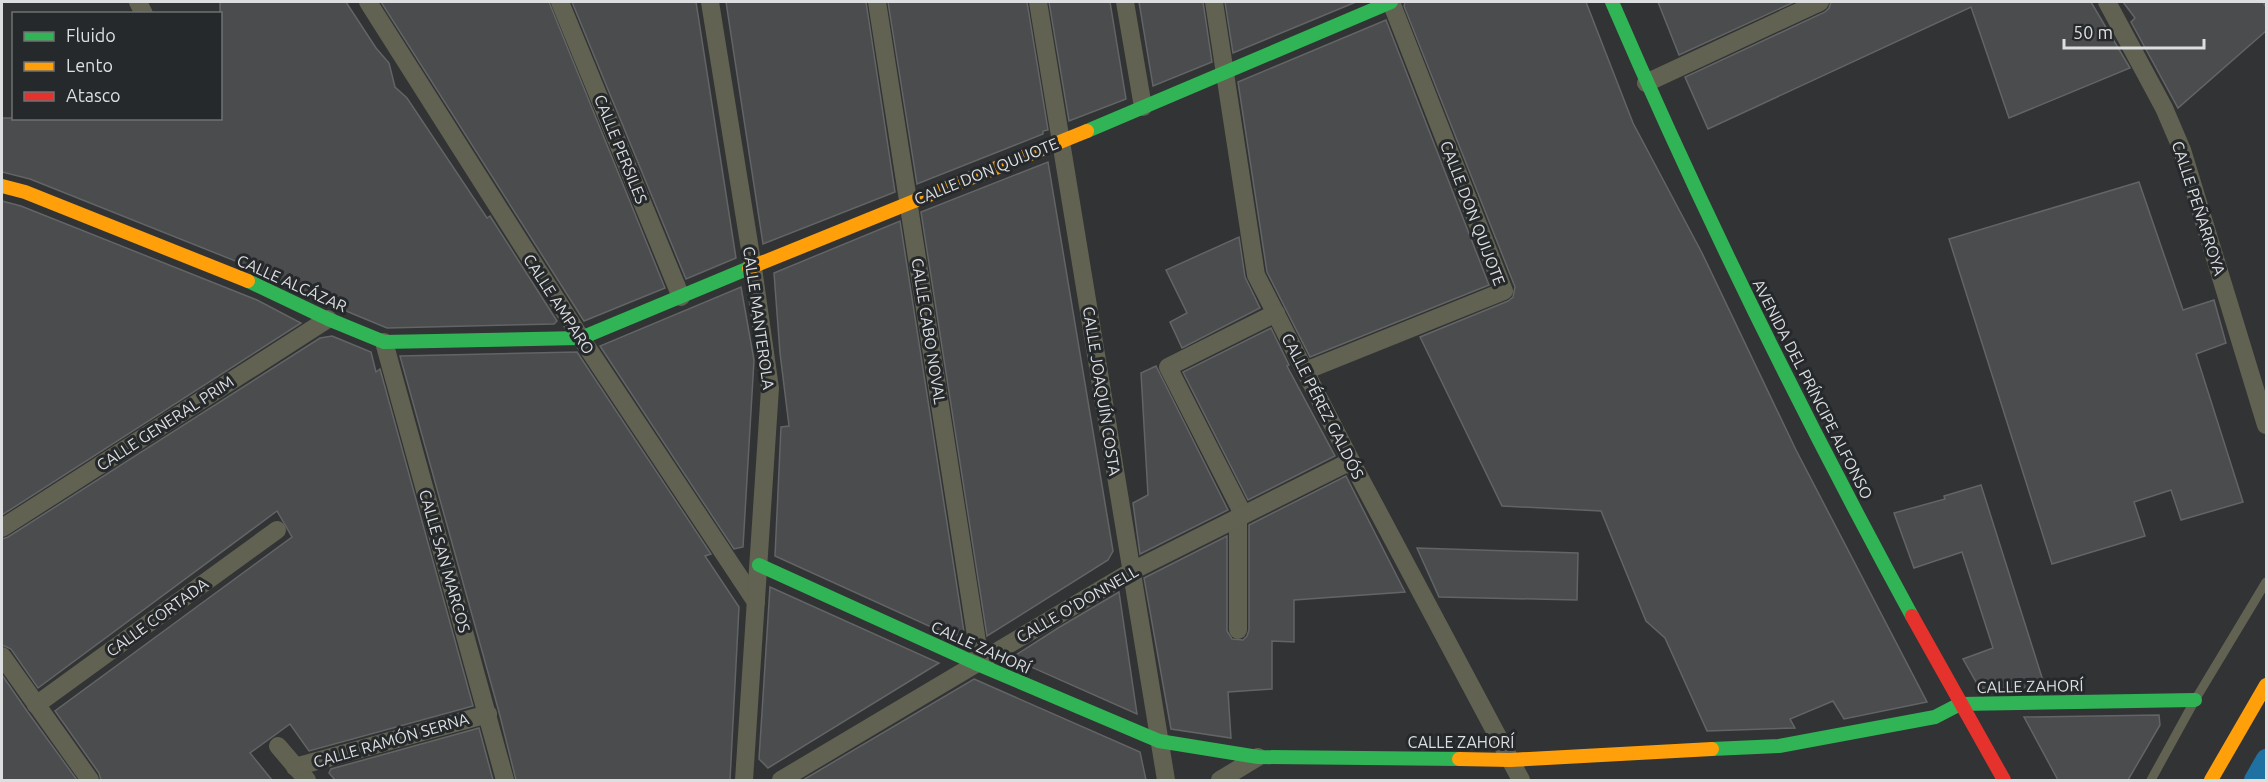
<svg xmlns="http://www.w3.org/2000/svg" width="2268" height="782" font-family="Ubuntu,sans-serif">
<rect width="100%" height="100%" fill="#313334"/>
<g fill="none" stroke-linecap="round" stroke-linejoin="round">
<!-- canal -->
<path stroke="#1f71a2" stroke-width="20" d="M 2254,780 L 2266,759"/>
</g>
<!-- building -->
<g fill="#4b4c4d" stroke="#636466" stroke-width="1.5">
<path d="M 220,2 L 346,2 L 376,48 L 389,63 L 395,87 L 407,98 L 487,218 L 490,216 L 557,321 L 554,324 L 387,328 L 334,306 L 268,274 L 30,179 L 2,172 L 2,118 L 220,118 Z"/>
<path d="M 381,2 L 549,2 L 665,288 L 584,321 Z"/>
<path d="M 572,2 L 696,2 L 736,258 L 686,279 Z"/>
<path d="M 726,2 L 866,2 L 895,192 L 763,244 Z"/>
<path d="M 888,2 L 1027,2 L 1048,130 L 1043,131 L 1043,134 L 917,184 Z"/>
<path d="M 1049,2 L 1110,2 L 1126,99 L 1069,121 Z"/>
<path d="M 1139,2 L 1203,2 L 1212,62 L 1153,86 Z"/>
<path d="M 1225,2 L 1356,2 L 1233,53 Z"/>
<path d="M 1405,2 L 1586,2 L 1633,123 L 1702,253 L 1796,450 L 1927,702 L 1844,719 L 1833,701 L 1790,719 L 1795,728 L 1707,731 L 1665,638 L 1646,621 L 1601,511 L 1502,506 L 1420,337 L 1508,301 L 1513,297 L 1515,287 L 1404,6 Z"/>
<path d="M 1658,2 L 1794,2 L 1679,55 Z"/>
<path d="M 1831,2 L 2091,2 L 2130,68 L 2009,118 L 1971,7 L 1708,129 L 1685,77 L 1825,12 L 1829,8 Z"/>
<path d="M 2123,2 L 2263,2 L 2266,7 L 2266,31 L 2178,108 L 2131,22 L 2135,18 Z"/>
<path d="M 1386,20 L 1489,285 L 1310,357 L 1267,272 L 1238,82 Z"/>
<path d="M 1048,162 L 1113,551 L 1108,560 L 987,636 L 921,212 Z"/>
<path d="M 2139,182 L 2183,310 L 2214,300 L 2226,343 L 2196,354 L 2243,502 L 2181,520 L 2171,490 L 2134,502 L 2145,536 L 2052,564 L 1949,239 Z"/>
<path d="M 2,201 L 21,206 L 257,300 L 301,323 L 2,515 Z"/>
<path d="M 900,221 L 964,632 L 953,637 L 775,556 L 781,427 L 789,426 L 780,353 L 774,273 Z"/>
<path d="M 1239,237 L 1245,277 L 1260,308 L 1182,348 L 1170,322 L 1187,313 L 1166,270 Z"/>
<path d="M 741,287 L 754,360 L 743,547 L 734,549 L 600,346 Z"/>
<path d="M 1271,328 L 1289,365 L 1287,366 L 1335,456 L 1248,500 L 1183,372 Z"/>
<path d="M 332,336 L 371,352 L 376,372 L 380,369 L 473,706 L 309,751 L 290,724 L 250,753 L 272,780 L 101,780 L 99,773 L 55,711 L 292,537 L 277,511 L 38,688 L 11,649 L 2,645 L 2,539 L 8,537 L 320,338 Z"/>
<path d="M 577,352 L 711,554 L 705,556 L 739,607 L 730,780 L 516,780 L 499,712 L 400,356 Z"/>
<path d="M 1156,366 L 1228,510 L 1140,554 L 1133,503 L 1148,495 L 1141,373 Z"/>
<path d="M 1346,476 L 1405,592 L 1294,600 L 1294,642 L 1272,641 L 1272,689 L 1228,692 L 1231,738 L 1171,729 L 1144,578 L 1227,536 L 1227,631 L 1232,639 L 1243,640 L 1247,636 L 1249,630 L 1249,525 Z"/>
<path d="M 1981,485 L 2045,687 L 1980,689 L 1963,659 L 1993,648 L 1962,552 L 1914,568 L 1894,513 L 1945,499 L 1944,496 Z"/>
<path d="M 1417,548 L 1578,553 L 1577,600 L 1439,597 Z"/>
<path d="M 770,587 L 939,663 L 768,768 L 759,759 Z"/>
<path d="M 1119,592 L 1137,714 L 1011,658 L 1058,628 Z"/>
<path d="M 2,675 L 27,711 L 77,780 L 2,780 Z"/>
<path d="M 974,679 L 1140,752 L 1146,780 L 803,780 Z"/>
<path d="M 2159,715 L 2160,725 L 2128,780 L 2058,780 L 2024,717 Z"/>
<path d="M 479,728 L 493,780 L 335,780 L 329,773 L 331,769 Z"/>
</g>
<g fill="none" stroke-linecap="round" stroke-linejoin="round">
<!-- lane -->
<path stroke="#616251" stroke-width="9" d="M 2151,780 L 2195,700 L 2266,582"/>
<!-- street -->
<g stroke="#616251" stroke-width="18">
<path d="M 138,2 L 144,14"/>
<path d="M 368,2 L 581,338 L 756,602"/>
<path d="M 560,2 L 681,297"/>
<path d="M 710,2 L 753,268 L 770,388 L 744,780"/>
<path d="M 877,2 L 980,661"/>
<path d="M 1038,2 L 1166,780"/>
<path d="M 1125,2 L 1143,107"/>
<path d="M 1214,2 L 1256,275 L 1351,461 L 1521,780"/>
<path d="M 2107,2 L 2164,108 L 2182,150 L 2266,425"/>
<path d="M 1646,83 L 1820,2"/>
<path d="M 384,342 L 505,780"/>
<path d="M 1305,371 L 1504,291 L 1391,2"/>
<path d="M 1243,514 L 1168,367 L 1276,313"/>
<path d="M 2,528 L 328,319"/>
<path d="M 1238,630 L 1238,517"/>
<path d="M 2,656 L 90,780"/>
<path d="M 36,705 L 277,530"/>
<path d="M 278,746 L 307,780"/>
<path d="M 295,767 L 488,714"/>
<path d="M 781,780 L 1132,571 L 1351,461"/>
<path d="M 1220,780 L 1258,757"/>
</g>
<!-- fast -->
<g stroke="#30b455" stroke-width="14">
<path d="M 1612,2 C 1702,211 1803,416 1912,616"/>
<path d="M 1087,131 L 1391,2"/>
<path d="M 248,281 L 328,319 L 384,342 L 581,338 L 749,268"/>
<path d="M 759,565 L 975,663 L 1159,741 L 1258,757 L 1459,759"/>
<path d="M 1712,749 L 1779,746 L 1935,717 L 1960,704 L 2195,700"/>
</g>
<!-- slow -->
<g stroke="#ff9f0a" stroke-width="14">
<path d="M 2,186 L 25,192 L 248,281"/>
<path d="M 749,268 L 1087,131"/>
<path d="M 1459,759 L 1510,760 L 1712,749"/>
<path d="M 2211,780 L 2266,685"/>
</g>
<!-- jam -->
<path stroke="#e5322d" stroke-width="14" d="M 1912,616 L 2004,780"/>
</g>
<g text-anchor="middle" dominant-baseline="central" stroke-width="6" stroke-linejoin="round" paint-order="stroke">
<!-- street labels -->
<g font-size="16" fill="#dcdee0" stroke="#26292b">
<text transform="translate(621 149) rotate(68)">CALLE PERSILES</text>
<text transform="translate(986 171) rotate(-22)">CALLE DON QUIJOTE</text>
<text transform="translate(2199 208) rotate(72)">CALLE PEÑARROYA</text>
<text transform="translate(1473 213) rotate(69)">CALLE DON QUIJOTE</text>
<text transform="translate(292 283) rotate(24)">CALLE ALCÁZAR</text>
<text transform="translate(559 304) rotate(57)">CALLE AMPARO</text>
<text transform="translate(759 318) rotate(82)">CALLE MANTEROLA</text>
<text transform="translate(929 331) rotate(81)">CALLE CABO NOVAL</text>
<text transform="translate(1813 389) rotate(63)">AVENIDA DEL PRÍNCIPE ALFONSO</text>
<text transform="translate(1102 391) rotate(81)">CALLE JOAQUÍN COSTA</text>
<text transform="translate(1323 406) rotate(63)">CALLE PÉREZ GALDÓS</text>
<text transform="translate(165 423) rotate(-33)">CALLE GENERAL PRIM</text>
<text transform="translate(445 561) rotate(74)">CALLE SAN MARCOS</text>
<text transform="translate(1077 604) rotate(-30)">CALLE O'DONNELL</text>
<text transform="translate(157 617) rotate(-36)">CALLE CORTADA</text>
<text transform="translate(981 647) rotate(24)">CALLE ZAHORÍ</text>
<text transform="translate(2030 686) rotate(-1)">CALLE ZAHORÍ</text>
<text transform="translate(391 740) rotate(-16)">CALLE RAMÓN SERNA</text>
<text x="1461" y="742">CALLE ZAHORÍ</text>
</g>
</g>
<!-- border -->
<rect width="2268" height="782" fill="none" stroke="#dcdee0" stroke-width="6"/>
<!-- legend -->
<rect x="12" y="12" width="210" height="108" fill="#26292b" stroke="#6f7173" stroke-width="1.5"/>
<rect x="24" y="32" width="30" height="9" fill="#30b455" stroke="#6f7173" stroke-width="1.5"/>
<text x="66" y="42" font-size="18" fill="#dcdee0">Fluido</text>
<rect x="24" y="62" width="30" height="9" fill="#ff9f0a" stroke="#6f7173" stroke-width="1.5"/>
<text x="66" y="72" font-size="18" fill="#dcdee0">Lento</text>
<rect x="24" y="92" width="30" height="9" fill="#e5322d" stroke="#6f7173" stroke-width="1.5"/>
<text x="66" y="102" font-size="18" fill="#dcdee0">Atasco</text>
<!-- scale -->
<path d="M2064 39v9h140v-9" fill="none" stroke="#dcdee0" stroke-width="3"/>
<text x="2073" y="39" font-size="18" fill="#dcdee0" stroke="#26292b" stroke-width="4.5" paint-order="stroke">50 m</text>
</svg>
